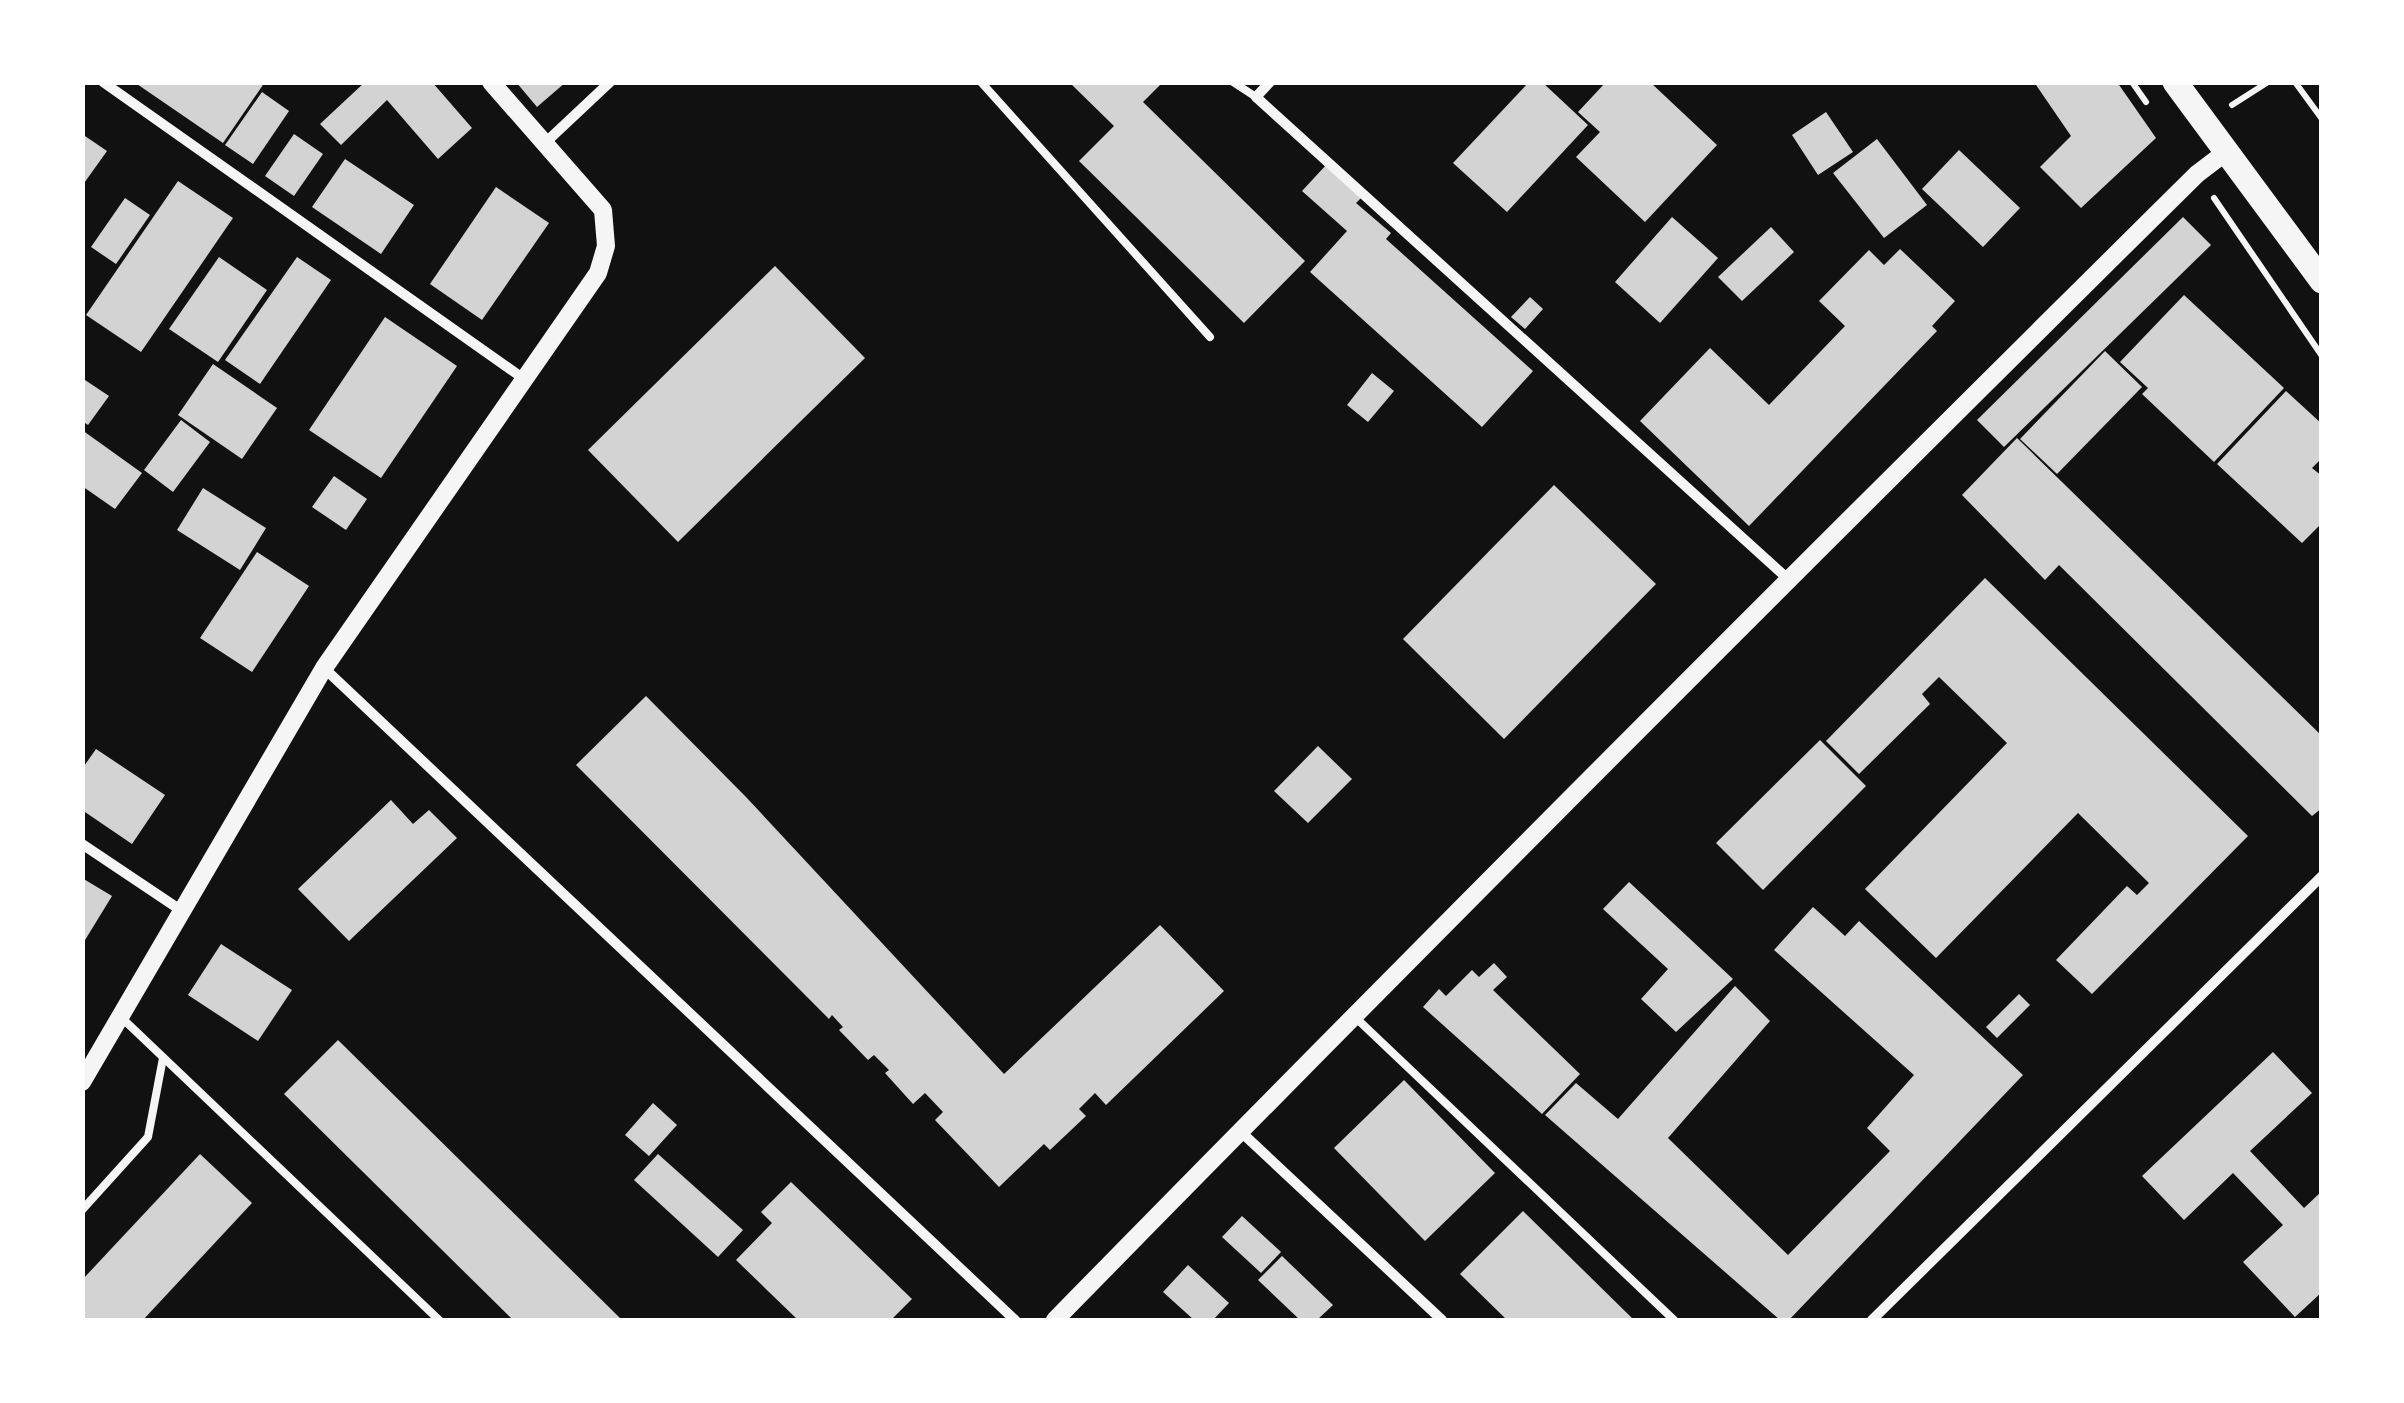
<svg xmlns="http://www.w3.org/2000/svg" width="2404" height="1403" font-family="Lora,serif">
<rect width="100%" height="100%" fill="#111"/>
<!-- building -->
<g fill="#d3d3d3">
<path d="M 134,82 L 265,82 L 223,143 Z"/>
<path d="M 365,82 L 432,82 L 472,128 L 438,159 L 387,100 L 341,145 L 320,124 Z"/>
<path d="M 516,82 L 566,82 L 537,107 Z"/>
<path d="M 1069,82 L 1163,82 L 1143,102 L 1305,261 L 1244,323 L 1079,161 L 1114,126 Z"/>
<path d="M 1529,82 L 1542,82 L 1588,125 L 1507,212 L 1453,163 Z"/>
<path d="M 1606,82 L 1650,82 L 1717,145 L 1645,222 L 1576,157 L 1600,132 L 1578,112 Z"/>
<path d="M 2034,82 L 2117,82 L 2156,138 L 2081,208 L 2040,167 L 2071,136 Z"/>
<path d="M 262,92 L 289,111 L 253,164 L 225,145 Z"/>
<path d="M 1826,112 L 1853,152 L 1818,175 L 1792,135 Z"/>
<path d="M 82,134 L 107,151 L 82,186 Z"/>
<path d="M 294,134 L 323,154 L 294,196 L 265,176 Z"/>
<path d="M 1877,139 L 1927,205 L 1884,238 L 1833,173 Z"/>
<path d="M 1959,150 L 2020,208 L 1983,247 L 1922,189 Z"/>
<path d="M 345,159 L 414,205 L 381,254 L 312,207 Z"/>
<path d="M 1327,164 L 1363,196 L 1356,203 L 1391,233 L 1386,239 L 1533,371 L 1482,427 L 1310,272 L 1347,231 L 1302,191 Z"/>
<path d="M 178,181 L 233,218 L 141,352 L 86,315 Z"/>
<path d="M 496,187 L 549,223 L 482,320 L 430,284 Z"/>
<path d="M 125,198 L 150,215 L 116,264 L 91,247 Z"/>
<path d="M 1672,217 L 1718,258 L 1660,323 L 1615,282 Z"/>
<path d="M 2183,217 L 2211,245 L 2004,447 L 1977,420 Z"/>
<path d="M 1771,227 L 1794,252 L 1742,301 L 1718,277 Z"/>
<path d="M 1900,249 L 1955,301 L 1932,326 L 1937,331 L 1749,526 L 1640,421 L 1710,348 L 1769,405 L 1845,326 L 1819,301 L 1869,250 L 1884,265 Z"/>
<path d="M 219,257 L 267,290 L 218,362 L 169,329 Z"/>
<path d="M 297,257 L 331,280 L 260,384 L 225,360 Z"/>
<path d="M 775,266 L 865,358 L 678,542 L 588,450 Z"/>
<path d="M 2184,295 L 2284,388 L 2214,462 L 2142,394 L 2148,388 L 2120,362 Z"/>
<path d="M 1530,297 L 1543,309 L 1525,329 L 1511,317 Z"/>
<path d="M 385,317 L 457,366 L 381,478 L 309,430 Z"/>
<path d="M 2105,351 L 2142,387 L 2057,474 L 2020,439 Z"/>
<path d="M 213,364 L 277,408 L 242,459 L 178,415 Z"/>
<path d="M 1372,373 L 1394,391 L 1368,422 L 1347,405 Z"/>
<path d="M 82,378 L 109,396 L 88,425 L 82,421 Z"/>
<path d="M 2286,391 L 2322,424 L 2322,458 L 2312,468 L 2322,476 L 2322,523 L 2302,543 L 2217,464 Z"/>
<path d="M 181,420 L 210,442 L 173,492 L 144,470 Z"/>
<path d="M 82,430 L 142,473 L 115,509 L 82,486 Z"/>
<path d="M 2017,438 L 2322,736 L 2322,808 L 2312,816 L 2059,565 L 2045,580 L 1962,495 Z"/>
<path d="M 334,476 L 367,499 L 346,530 L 312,507 Z"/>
<path d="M 1554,485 L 1656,584 L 1504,739 L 1403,639 Z"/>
<path d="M 203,488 L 266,528 L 240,570 L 177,530 Z"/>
<path d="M 257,552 L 309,586 L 252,672 L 200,638 Z"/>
<path d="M 1985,578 L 2248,836 L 2092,994 L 2056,960 L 2127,886 L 2137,895 L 2149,883 L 2078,813 L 1936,958 L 1865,889 L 2007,743 L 1939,677 L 1922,694 L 1930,704 L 1859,774 L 1826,741 Z"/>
<path d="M 646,696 L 746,797 L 1004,1074 L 1160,925 L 1224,991 L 1106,1105 L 1095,1093 L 1079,1109 L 1086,1116 L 1050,1150 L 1044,1144 L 999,1187 L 935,1120 L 943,1112 L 925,1093 L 913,1104 L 885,1073 L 889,1070 L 874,1055 L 868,1060 L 839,1030 L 843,1027 L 832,1015 L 829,1019 L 576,765 Z"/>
<path d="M 1820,740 L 1866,786 L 1763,890 L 1716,843 Z"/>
<path d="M 1318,746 L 1352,779 L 1308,823 L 1274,791 Z"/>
<path d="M 96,749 L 165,795 L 132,844 L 82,810 L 82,769 Z"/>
<path d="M 391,800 L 413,824 L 429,810 L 457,838 L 349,941 L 298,889 Z"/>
<path d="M 82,878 L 112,896 L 82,945 Z"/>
<path d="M 1629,882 L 1733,979 L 1676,1032 L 1641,999 L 1668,969 L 1603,909 Z"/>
<path d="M 1813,907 L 1845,936 L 1859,921 L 2023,1075 L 1789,1320 L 1780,1320 L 1545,1115 L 1576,1083 L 1618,1119 L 1735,986 L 1770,1021 L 1668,1138 L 1788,1255 L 1890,1151 L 1867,1128 L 1914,1075 L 1774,950 Z"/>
<path d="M 221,944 L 292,990 L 258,1041 L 188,995 Z"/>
<path d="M 1494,963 L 1507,977 L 1493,990 L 1580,1074 L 1542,1114 L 1423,1007 L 1439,989 L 1446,996 L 1472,970 L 1479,977 Z"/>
<path d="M 2019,994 L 2030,1005 L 1997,1038 L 1986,1027 Z"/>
<path d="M 338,1040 L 622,1320 L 513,1320 L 284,1094 Z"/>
<path d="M 2273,1052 L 2312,1093 L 2250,1151 L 2304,1208 L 2322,1191 L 2322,1292 L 2295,1317 L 2243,1262 L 2283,1225 L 2233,1173 L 2184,1220 L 2142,1176 Z"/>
<path d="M 1404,1080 L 1495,1173 L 1425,1241 L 1334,1148 Z"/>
<path d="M 653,1103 L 677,1125 L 649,1156 L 625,1135 Z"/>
<path d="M 200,1154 L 252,1203 L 143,1320 L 82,1320 L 82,1280 Z"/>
<path d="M 658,1154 L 743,1230 L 718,1257 L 634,1180 Z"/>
<path d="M 791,1182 L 912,1299 L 891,1320 L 798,1320 L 736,1260 L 772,1223 L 761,1212 Z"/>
<path d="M 1523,1211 L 1634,1320 L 1507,1320 L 1460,1274 Z"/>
<path d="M 1242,1216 L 1281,1252 L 1261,1273 L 1222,1237 Z"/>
<path d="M 1282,1256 L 1333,1305 L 1317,1320 L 1300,1320 L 1258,1280 Z"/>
<path d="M 1188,1265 L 1229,1303 L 1213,1320 L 1194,1320 L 1163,1292 Z"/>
</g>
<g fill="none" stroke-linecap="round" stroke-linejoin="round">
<!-- path -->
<g stroke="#f5f5f5" stroke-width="6">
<path d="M 2132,82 L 2146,102"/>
<path d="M 2295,82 L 2322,119"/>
<path d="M 2232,105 L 2268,82"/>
<path d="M 2214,198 L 2322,356"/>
</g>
<!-- service -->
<g stroke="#f5f5f5" stroke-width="8">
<path d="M 981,82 L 1210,337"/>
<path d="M 1233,82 L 1256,97"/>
<path d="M 1355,1017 L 1674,1320"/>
<path d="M 122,1018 L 439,1320"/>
<path d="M 82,1210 L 148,1137 L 163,1058"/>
</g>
<!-- minor -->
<g stroke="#f5f5f5" stroke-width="10">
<path d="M 103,82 L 527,381"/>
<path d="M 1270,82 L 1256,97 L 1788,579"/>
<path d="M 544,144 L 610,82"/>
<path d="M 324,668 L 1015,1320"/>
<path d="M 82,844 L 182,911"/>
<path d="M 1240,1131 L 1442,1320"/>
<path d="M 1872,1320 L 2322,876"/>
</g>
<!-- tertiary -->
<g stroke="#f5f5f5" stroke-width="18">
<path d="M 82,1082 L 324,668 L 598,273 L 606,246 L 603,210 L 491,82"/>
<path d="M 1055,1320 C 1432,935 1814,553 2197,174 L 2226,152"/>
</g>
<!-- primary -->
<path stroke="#f5f5f5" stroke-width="25" d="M 2175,82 L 2322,281"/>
</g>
<!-- border -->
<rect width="2404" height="1403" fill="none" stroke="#ffffff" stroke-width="170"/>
</svg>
